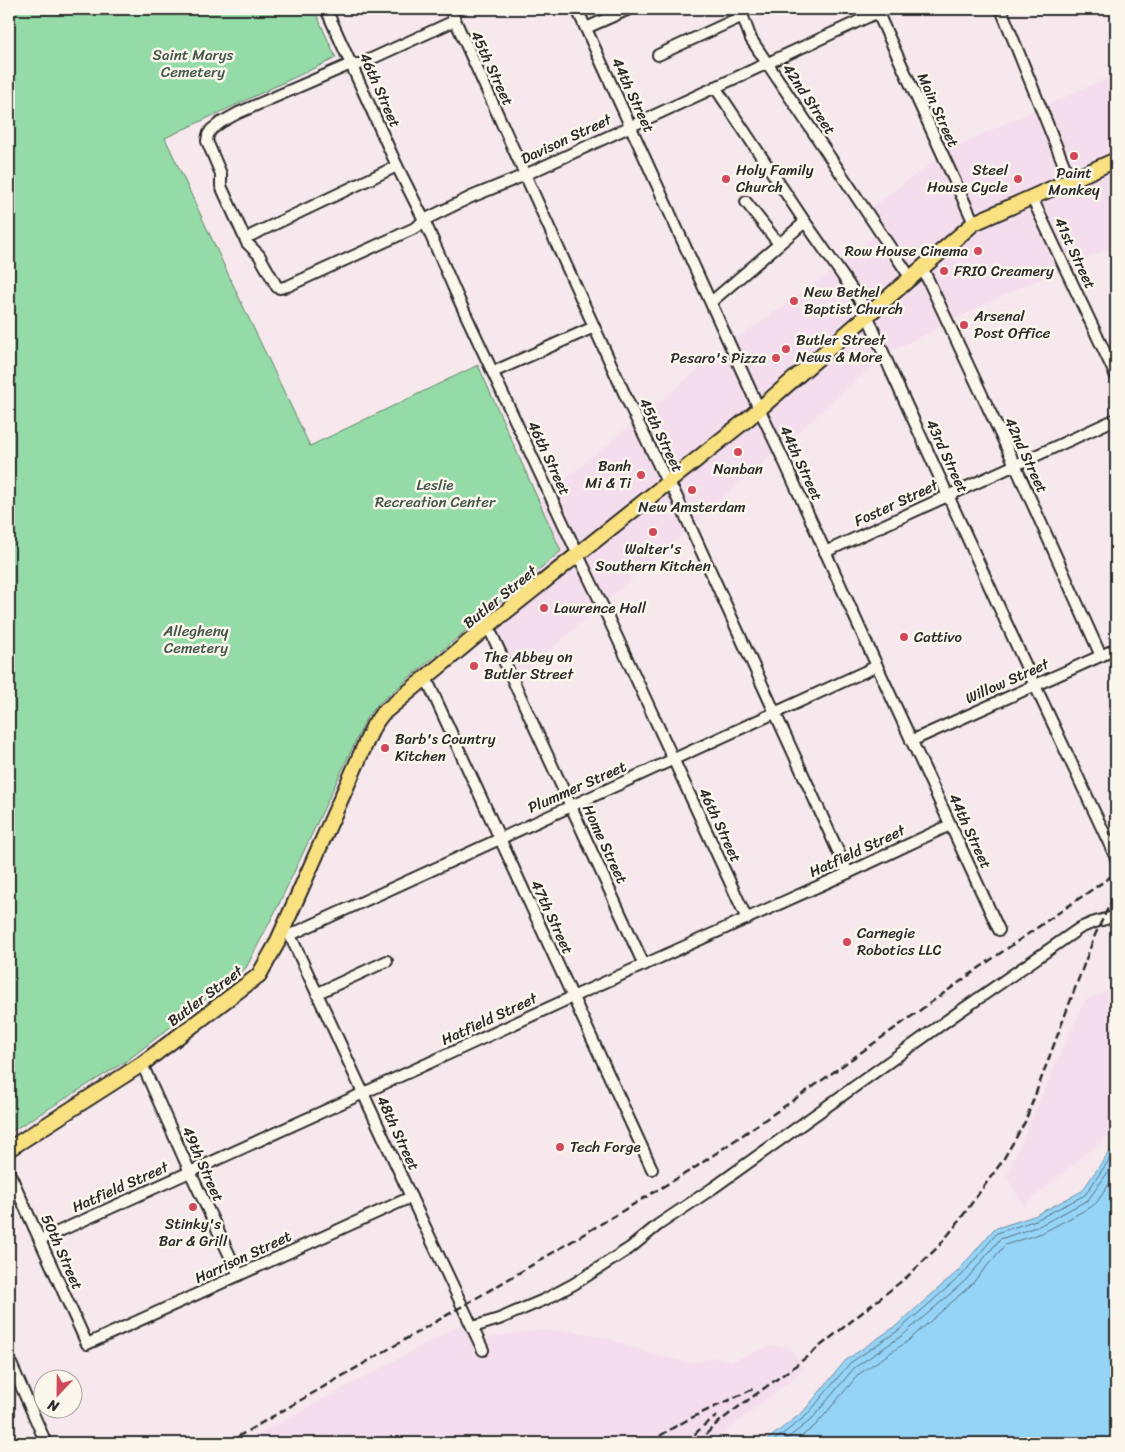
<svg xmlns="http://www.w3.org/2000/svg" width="1125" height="1452" font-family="Sriracha,sans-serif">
<rect width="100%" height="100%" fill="#f7e8ed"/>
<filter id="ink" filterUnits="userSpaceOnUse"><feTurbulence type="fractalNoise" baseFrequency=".02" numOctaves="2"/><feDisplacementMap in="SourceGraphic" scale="10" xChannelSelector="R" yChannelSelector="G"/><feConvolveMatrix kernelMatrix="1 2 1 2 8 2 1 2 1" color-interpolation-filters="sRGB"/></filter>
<g filter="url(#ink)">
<!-- built -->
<g fill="#f4deed">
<path d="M 1116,74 L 1116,246 L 1008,293 L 888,353 L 522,675 L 482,617 L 561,551 L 538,501 L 728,345 L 836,268 L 882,229 L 870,209 L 949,149 Z"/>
<path d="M 1116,986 L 1116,1129 L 1024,1206 L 1006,1177 L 1084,1001 Z"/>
<path d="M 463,1323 L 472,1342 L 495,1337 L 536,1330 L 575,1331 L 599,1336 L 655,1354 L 689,1363 L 718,1357 L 732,1361 L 770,1346 L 789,1347 L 805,1369 L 712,1443 L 243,1443 Z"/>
</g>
<!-- green -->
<path fill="#94dba8" stroke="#60836a" d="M 9,9 L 314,9 L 336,58 L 165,138 L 242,304 L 310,446 L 478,365 L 561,551 L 378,704 L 367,717 L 278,906 L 246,968 L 128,1060 L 9,1133 Z"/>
<!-- water -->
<path fill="#96d4f7" stroke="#6b90a5" d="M 1116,1142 L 1116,1443 L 763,1443 L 803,1412 L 846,1360 L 896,1326 L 958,1271 L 994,1229 L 1034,1216 L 1082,1191 Z"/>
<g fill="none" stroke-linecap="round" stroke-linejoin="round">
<!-- shore -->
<g stroke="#566f7d" stroke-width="1">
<path d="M 771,1443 L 806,1416 L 850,1363 L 899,1330 L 962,1275 L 997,1233 L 1036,1220 L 1085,1195 L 1116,1150"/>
<path d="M 781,1443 L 811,1420 L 854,1368 L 903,1335 L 966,1280 L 1000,1239 L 1039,1226 L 1088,1200 L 1116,1161"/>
<path d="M 793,1443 L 816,1425 L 859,1374 L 908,1341 L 971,1285 L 1005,1245 L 1042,1233 L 1091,1207 L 1097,1202 L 1116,1174"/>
</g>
<!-- minor casing -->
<g stroke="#2b2b2b" stroke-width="14">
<g id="minor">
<path d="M 326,9 L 397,166 L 424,220 L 459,300 L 578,555 L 604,609 L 747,919"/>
<path d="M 450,9 L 630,406 L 667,482 L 674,491 L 848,873"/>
<path d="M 577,9 L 755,400 L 785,463 L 877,666 L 999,930"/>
<path d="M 740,9 L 751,39 L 910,277"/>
<path d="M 876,9 L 974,223"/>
<path d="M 1001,9 L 1070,180"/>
<path d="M 454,21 L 360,64 L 351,64 L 238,113 L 220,123 L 211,130 L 208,135 L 207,141 L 221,174 L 221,186 L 247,243 L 259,255 L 277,287 L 280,288 L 288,286 L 417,227 L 424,220 L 471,197 L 525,175 L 885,9"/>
<path d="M 586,28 L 629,9"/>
<path d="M 658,55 L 743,16"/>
<path d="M 715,87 L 805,222 L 863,305 L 891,371 L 1031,677 L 1116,858"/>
<path d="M 1032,198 L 1116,376"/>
<path d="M 746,202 L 779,244"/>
<path d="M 252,235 L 397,166"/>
<path d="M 922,267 L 1015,465 L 1101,656"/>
<path d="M 711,302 L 805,222"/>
<path d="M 493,372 L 594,327"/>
<path d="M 825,552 L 1116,419"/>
<path d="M 488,626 L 644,965"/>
<path d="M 426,678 L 652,1169"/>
<path d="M 911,741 L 1116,649"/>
<path d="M 285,932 L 290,935 L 411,1197 L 483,1350"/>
<path d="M 290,935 L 877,666"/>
<path d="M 318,993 L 387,961"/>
<path d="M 142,1064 L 190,1172 L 239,1275"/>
<path d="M 9,1172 L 87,1344 L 411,1197"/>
<path d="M 40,1240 L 357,1096 L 581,993 L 848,873 L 950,825"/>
<path d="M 473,1327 L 499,1319 L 546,1299 L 574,1284 L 630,1248 L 658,1225 L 713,1188 L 956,1014 L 1080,928 L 1092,923 L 1116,916"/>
<path d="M 9,1359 L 46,1443"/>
</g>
</g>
<!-- major casing -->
<g stroke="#2b2b2b" stroke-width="18">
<path id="major" d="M 9,1149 L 142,1064 L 259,975 L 276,945 L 368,738 L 374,725 L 382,714 L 488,626 L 750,417 L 974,223 L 1116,160"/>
</g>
<!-- minor -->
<use href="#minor" stroke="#fbf7ec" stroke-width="10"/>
<!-- major -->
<use href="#major" stroke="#f9e181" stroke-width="14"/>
<!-- rail -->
<g stroke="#2b2b2b" stroke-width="2.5" stroke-dasharray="8 4" stroke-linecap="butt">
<path d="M 227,1443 L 497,1286 L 696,1167 L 814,1086 L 989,961 L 1116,873"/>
<path d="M 650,1443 C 682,1419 719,1406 755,1388"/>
<path d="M 686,1443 L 703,1426 L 717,1416"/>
<path d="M 698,1443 L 714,1426 L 733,1411 L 799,1363 L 908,1276 L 939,1246 L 956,1225 L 1003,1160 L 1025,1122 L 1095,935 L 1109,906 L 1116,896"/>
</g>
</g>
</g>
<!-- markers -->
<g fill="#d1495b" stroke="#fbf7ec" stroke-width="2">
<circle cx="1074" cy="156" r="5"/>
<circle cx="726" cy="179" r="5"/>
<circle cx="1018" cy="179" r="5"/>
<circle cx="978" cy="251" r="5"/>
<circle cx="944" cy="271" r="5"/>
<circle cx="794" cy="301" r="5"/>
<circle cx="964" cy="325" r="5"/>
<circle cx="786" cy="349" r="5"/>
<circle cx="776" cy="358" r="5"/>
<circle cx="738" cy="452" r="5"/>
<circle cx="641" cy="475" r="5"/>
<circle cx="692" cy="490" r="5"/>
<circle cx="653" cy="532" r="5"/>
<circle cx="544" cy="608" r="5"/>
<circle cx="904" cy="637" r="5"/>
<circle cx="474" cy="666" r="5"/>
<circle cx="385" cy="748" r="5"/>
<circle cx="847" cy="942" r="5"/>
<circle cx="560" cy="1147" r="5"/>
<circle cx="193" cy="1207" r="5"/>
</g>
<g text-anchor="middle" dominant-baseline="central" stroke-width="5" stroke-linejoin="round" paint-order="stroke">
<!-- park labels -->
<g font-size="15" fill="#45574a" stroke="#fbf7ec">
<text x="193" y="55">Saint Marys<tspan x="193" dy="17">Cemetery</tspan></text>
<text x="435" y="485">Leslie<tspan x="435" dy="17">Recreation Center</tspan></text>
<text x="196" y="631">Allegheny<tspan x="196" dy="17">Cemetery</tspan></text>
</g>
<!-- street labels -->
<g font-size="15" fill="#2b2b2b" stroke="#fbf7ec">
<text transform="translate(492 68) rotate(65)">45th Street</text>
<text transform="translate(380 90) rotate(66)">46th Street</text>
<text transform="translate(633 95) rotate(65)">44th Street</text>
<text transform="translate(809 99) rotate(56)">42nd Street</text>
<text transform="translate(938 110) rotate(66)">Main Street</text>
<text transform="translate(566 139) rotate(-25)">Davison Street</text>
<text transform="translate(1075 253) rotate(65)">41st Street</text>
<text transform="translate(661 435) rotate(64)">45th Street</text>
<text transform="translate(1026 455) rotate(65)">42nd Street</text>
<text transform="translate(947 456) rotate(65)">43rd Street</text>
<text transform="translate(549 458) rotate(65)">46th Street</text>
<text transform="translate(801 463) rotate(65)">44th Street</text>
<text transform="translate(896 503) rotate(-25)">Foster Street</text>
<text transform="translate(500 597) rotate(-39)">Butler Street</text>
<text transform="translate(1007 681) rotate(-24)">Willow Street</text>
<text transform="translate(577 787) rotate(-24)">Plummer Street</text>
<text transform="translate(720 825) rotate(65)">46th Street</text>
<text transform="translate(970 831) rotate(65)">44th Street</text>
<text transform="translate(605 844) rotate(65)">Home Street</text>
<text transform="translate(857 851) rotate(-25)">Hatfield Street</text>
<text transform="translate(552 917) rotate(65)">47th Street</text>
<text transform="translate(205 996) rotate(-37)">Butler Street</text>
<text transform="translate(489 1019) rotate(-25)">Hatfield Street</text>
<text transform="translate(398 1133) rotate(65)">48th Street</text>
<text transform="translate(203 1164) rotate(66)">49th Street</text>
<text transform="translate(120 1187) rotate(-24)">Hatfield Street</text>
<text transform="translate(62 1252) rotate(66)">50th Street</text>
<text transform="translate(243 1257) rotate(-25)">Harrison Street</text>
</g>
<!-- poi labels -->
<g font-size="15" fill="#2b2b2b" stroke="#fbf7ec" text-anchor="start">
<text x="736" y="170">Holy Family<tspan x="736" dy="17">Church</tspan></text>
<text x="1008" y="170" text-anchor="end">Steel<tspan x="1008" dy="17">House Cycle</tspan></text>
<text x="1074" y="173" text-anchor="middle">Paint<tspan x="1074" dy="17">Monkey</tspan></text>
<text x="968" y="251" text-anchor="end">Row House Cinema</text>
<text x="954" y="271">FRIO Creamery</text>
<text x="804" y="292">New Bethel<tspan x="804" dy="17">Baptist Church</tspan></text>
<text x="974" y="316">Arsenal<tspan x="974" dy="17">Post Office</tspan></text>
<text x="796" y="340">Butler Street<tspan x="796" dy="17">News &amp; More</tspan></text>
<text x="766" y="358" text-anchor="end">Pesaro's Pizza</text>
<text x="631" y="466" text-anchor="end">Banh<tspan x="631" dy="17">Mi &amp; Ti</tspan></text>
<text x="738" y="469" text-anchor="middle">Nanban</text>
<text x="692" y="507" text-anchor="middle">New Amsterdam</text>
<text x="653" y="549" text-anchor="middle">Walter's<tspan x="653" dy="17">Southern Kitchen</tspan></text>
<text x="554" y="608">Lawrence Hall</text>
<text x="914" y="637">Cattivo</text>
<text x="484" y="657">The Abbey on<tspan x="484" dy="17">Butler Street</tspan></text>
<text x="395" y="739">Barb's Country<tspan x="395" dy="17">Kitchen</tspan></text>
<text x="857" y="933">Carnegie<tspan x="857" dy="17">Robotics LLC</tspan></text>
<text x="570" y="1147">Tech Forge</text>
<text x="193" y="1224" text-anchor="middle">Stinky's<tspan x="193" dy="17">Bar &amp; Grill</tspan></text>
</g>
</g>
<!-- margin -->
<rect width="1125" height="1452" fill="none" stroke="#fbf7ec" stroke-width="30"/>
<rect x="15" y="15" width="1095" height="1422" fill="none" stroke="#2b2b2b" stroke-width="2" filter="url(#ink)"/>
<!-- north arrow -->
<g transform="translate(58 1394) rotate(202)"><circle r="24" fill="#fbf7ec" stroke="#a8a59f"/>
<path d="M0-4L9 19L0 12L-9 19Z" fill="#d1495b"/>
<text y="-8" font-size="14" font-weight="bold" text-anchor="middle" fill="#2b2b2b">N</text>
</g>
</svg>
